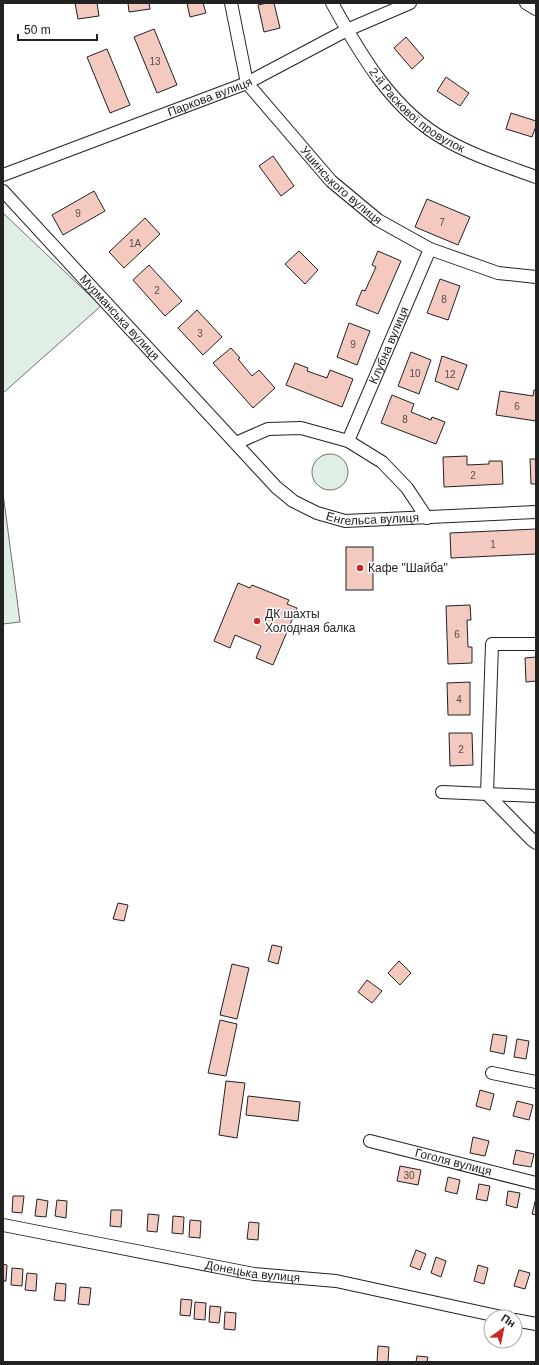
<svg xmlns="http://www.w3.org/2000/svg" width="539" height="1365" font-family="Arial,sans-serif">
<rect width="100%" height="100%" fill="#fff"/>
<!-- green -->
<g fill="#e0efe3" stroke="#6f6f6f">
<path d="M 3,213 L 101,306 L 3,393 Z"/>
<circle cx="330" cy="472" r="18"/>
<path d="M 3,493 L 20,622 L 3,624 Z"/>
</g>
<!-- building -->
<g fill="#f3c9c0" stroke="#222">
<path d="M 75,3 L 97,3 L 99,16 L 78,19 Z"/>
<path d="M 128,3 L 149,3 L 150,9 L 129,12 Z"/>
<path d="M 187,3 L 203,3 L 206,13 L 190,17 Z"/>
<path d="M 267,3 L 274,3 L 280,28 L 264,32 L 258,5 Z"/>
<path d="M 154,29 L 177,85 L 157,93 L 134,37 Z"/>
<path d="M 406,37 L 424,58 L 412,69 L 394,48 Z"/>
<path d="M 107,49 L 130,105 L 110,113 L 87,57 Z"/>
<path d="M 446,77 L 469,93 L 460,106 L 437,91 Z"/>
<path d="M 511,113 L 536,121 L 536,126 L 532,137 L 506,129 Z"/>
<path d="M 273,156 L 294,186 L 281,196 L 259,166 Z"/>
<path d="M 94,191 L 105,211 L 63,235 L 52,215 Z"/>
<path d="M 427,199 L 470,217 L 458,245 L 415,227 Z"/>
<path d="M 145,218 L 160,234 L 124,268 L 109,252 Z"/>
<path d="M 299,251 L 318,270 L 305,284 L 285,264 Z"/>
<path d="M 378,251 L 401,261 L 378,314 L 356,305 L 362,290 L 365,291 L 376,267 L 372,265 Z"/>
<path d="M 149,265 L 182,301 L 165,316 L 133,280 Z"/>
<path d="M 440,279 L 460,286 L 448,320 L 427,313 Z"/>
<path d="M 197,310 L 222,337 L 203,355 L 178,328 Z"/>
<path d="M 349,323 L 370,331 L 357,365 L 337,357 Z"/>
<path d="M 231,348 L 240,358 L 238,359 L 252,376 L 259,370 L 275,388 L 253,408 L 213,363 Z"/>
<path d="M 411,352 L 431,360 L 419,394 L 398,386 Z"/>
<path d="M 442,356 L 467,365 L 458,390 L 435,381 Z"/>
<path d="M 295,363 L 308,368 L 307,371 L 327,378 L 330,370 L 353,379 L 342,407 L 286,385 Z"/>
<path d="M 534,390 L 536,390 L 536,421 L 496,415 L 500,391 L 533,396 Z"/>
<path d="M 392,395 L 414,404 L 411,412 L 431,420 L 432,417 L 445,422 L 436,444 L 381,423 Z"/>
<path d="M 467,456 L 467,465 L 489,464 L 489,461 L 502,461 L 503,484 L 444,487 L 443,457 Z"/>
<path d="M 530,459 L 536,459 L 536,484 L 531,484 Z"/>
<path d="M 536,529 L 536,554 L 451,558 L 450,533 Z"/>
<rect x="346" y="547" width="27" height="43"/>
<path d="M 238,583 L 250,588 L 252,585 L 289,600 L 287,604 L 297,608 L 273,665 L 256,658 L 261,646 L 235,635 L 230,648 L 214,641 Z"/>
<path d="M 470,605 L 471,620 L 467,620 L 468,647 L 472,647 L 472,663 L 448,664 L 446,606 Z"/>
<path d="M 536,657 L 536,681 L 526,682 L 525,658 Z"/>
<path d="M 470,682 L 470,715 L 448,715 L 447,683 Z"/>
<path d="M 449,733 L 472,733 L 473,765 L 450,766 Z"/>
<path d="M 118,903 L 128,905 L 124,921 L 113,919 Z"/>
<path d="M 272,945 L 282,947 L 278,964 L 268,961 Z"/>
<path d="M 399,961 L 411,973 L 400,985 L 388,973 Z"/>
<path d="M 232,964 L 249,968 L 237,1019 L 220,1015 Z"/>
<path d="M 367,980 L 382,991 L 372,1003 L 358,992 Z"/>
<path d="M 220,1020 L 237,1024 L 226,1076 L 208,1073 Z"/>
<path d="M 493,1034 L 507,1036 L 504,1054 L 490,1051 Z"/>
<path d="M 517,1039 L 529,1041 L 526,1059 L 514,1057 Z"/>
<path d="M 226,1081 L 245,1083 L 237,1138 L 219,1135 Z"/>
<path d="M 480,1090 L 494,1094 L 490,1110 L 476,1106 Z"/>
<path d="M 248,1096 L 300,1102 L 298,1121 L 246,1115 Z"/>
<path d="M 517,1101 L 533,1105 L 529,1120 L 513,1116 Z"/>
<path d="M 473,1137 L 489,1141 L 485,1156 L 470,1153 Z"/>
<path d="M 516,1150 L 534,1154 L 531,1167 L 513,1164 Z"/>
<path d="M 400,1166 L 421,1170 L 418,1185 L 397,1181 Z"/>
<path d="M 448,1177 L 460,1180 L 457,1194 L 445,1191 Z"/>
<path d="M 479,1184 L 490,1186 L 487,1201 L 476,1199 Z"/>
<path d="M 508,1191 L 520,1193 L 517,1208 L 506,1205 Z"/>
<path d="M 13,1196 L 24,1196 L 22,1213 L 12,1212 Z"/>
<path d="M 536,1198 L 536,1215 L 532,1214 Z"/>
<path d="M 37,1199 L 48,1201 L 46,1217 L 35,1216 Z"/>
<path d="M 57,1200 L 67,1201 L 66,1218 L 55,1216 Z"/>
<path d="M 111,1210 L 122,1210 L 121,1227 L 110,1226 Z"/>
<path d="M 148,1214 L 159,1215 L 157,1232 L 147,1231 Z"/>
<path d="M 173,1216 L 184,1217 L 183,1234 L 172,1233 Z"/>
<path d="M 190,1220 L 201,1221 L 200,1238 L 189,1237 Z"/>
<path d="M 249,1222 L 259,1223 L 258,1240 L 247,1239 Z"/>
<path d="M 416,1250 L 426,1254 L 420,1270 L 410,1266 Z"/>
<path d="M 436,1257 L 446,1261 L 441,1277 L 431,1273 Z"/>
<path d="M 3,1264 L 7,1265 L 6,1281 L 3,1281 Z"/>
<path d="M 478,1265 L 488,1268 L 484,1284 L 474,1281 Z"/>
<path d="M 12,1268 L 23,1269 L 22,1286 L 11,1285 Z"/>
<path d="M 519,1270 L 530,1273 L 525,1289 L 514,1286 Z"/>
<path d="M 27,1273 L 37,1274 L 36,1291 L 25,1290 Z"/>
<path d="M 56,1283 L 66,1284 L 65,1301 L 54,1300 Z"/>
<path d="M 80,1287 L 91,1288 L 89,1305 L 78,1304 Z"/>
<path d="M 181,1299 L 192,1300 L 190,1316 L 180,1315 Z"/>
<path d="M 195,1302 L 206,1303 L 205,1320 L 194,1319 Z"/>
<path d="M 210,1306 L 221,1307 L 219,1323 L 209,1322 Z"/>
<path d="M 225,1312 L 236,1313 L 235,1330 L 224,1329 Z"/>
<path d="M 378,1346 L 389,1347 L 388,1362 L 377,1362 Z"/>
<path d="M 417,1356 L 428,1357 L 427,1362 L 416,1362 Z"/>
</g>
<g fill="none" stroke-linecap="round" stroke-linejoin="round">
<!-- minor casing -->
<g stroke="#222" stroke-width="14">
<g id="minor">
<path id="s1" d="M 231,3 L 247,83 L 331,181 L 378,220 L 430,249 L 498,273 L 536,277"/>
<path id="s2" d="M 332,3 C 360,54 393,111 446,140 C 474,156 506,166 536,177"/>
<path d="M 526,3 L 536,9"/>
<path id="s3" d="M 3,175 L 247,83 L 347,30 L 410,3"/>
<path id="s4" d="M 3,191 L 276,487 L 293,501 L 317,513 L 345,521 L 536,512"/>
<path id="s5" d="M 348,441 L 430,249"/>
<path d="M 236,443 L 268,429 L 301,428 L 348,441 L 382,462 L 407,488 L 427,518"/>
<path d="M 536,644 L 492,644 L 487,794 L 532,840 L 536,843"/>
<path d="M 442,792 L 536,796"/>
<path d="M 492,1073 L 536,1082"/>
<path id="s6" d="M 370,1141 L 536,1183"/>
<path id="s7" d="M 3,1225 L 254,1274 L 336,1281 L 502,1317"/>
<path d="M 515,1320 L 536,1324"/>
</g>
</g>
<!-- minor -->
<use href="#minor" stroke="#fff" stroke-width="12"/>
</g>
<!-- markers -->
<g fill="#c62828" stroke="#fff" stroke-width="1.5">
<circle cx="360" cy="568" r="4"/>
<circle cx="257" cy="621" r="4"/>
</g>
<g text-anchor="middle" dominant-baseline="central" stroke-width="3" stroke-linejoin="round" paint-order="stroke">
<!-- number labels -->
<g font-size="10" fill="#564c4a">
<text x="155" y="61">13</text>
<text x="78" y="213">9</text>
<text x="442" y="222">7</text>
<text x="135" y="243">1А</text>
<text x="157" y="290">2</text>
<text x="444" y="299">8</text>
<text x="200" y="333">3</text>
<text x="353" y="344">9</text>
<text x="415" y="373">10</text>
<text x="450" y="374">12</text>
<text x="517" y="406">6</text>
<text x="405" y="419">8</text>
<text x="473" y="475">2</text>
<text x="493" y="544">1</text>
<text x="457" y="634">6</text>
<text x="459" y="699">4</text>
<text x="461" y="749">2</text>
<text x="409" y="1175">30</text>
</g>
<!-- street labels -->
<g font-size="12" fill="#222" stroke="#fff">
<text stroke="none"><textPath href="#s3" startOffset="221">Паркова вулиця</textPath></text>
<text stroke="none"><textPath href="#s2" startOffset="139">2-й Раскової провулок</textPath></text>
<text stroke="none"><textPath href="#s1" startOffset="221">Ушинського вулиця</textPath></text>
<text stroke="none"><textPath href="#s4" startOffset="172">Мурманська вулиця</textPath></text>
<text stroke="none"><textPath href="#s5" startOffset="104">Клубна вулиця</textPath></text>
<text stroke="none"><textPath href="#s4" startOffset="508">Енгельса вулиця</textPath></text>
<text stroke="none"><textPath href="#s6" startOffset="86">Гоголя вулиця</textPath></text>
<text stroke="none"><textPath href="#s7" startOffset="254">Донецька вулиця</textPath></text>
</g>
<!-- poi labels -->
<g font-size="12" fill="#222" stroke="#fff" text-anchor="start">
<text x="368" y="568">Кафе "Шайба"</text>
<text x="265" y="614">ДК шахты<tspan x="265" dy="14">Холодная балка</tspan></text>
</g>
</g>
<!-- border -->
<rect width="539" height="1365" fill="none" stroke="#222222" stroke-width="8"/>
<!-- north arrow -->
<g transform="translate(503 1329) rotate(33)"><circle r="19" fill="#ffffff" stroke="#a7a7a7"/>
<path d="M0-3L7 15L0 10L-7 15Z" fill="#c62828"/>
<text y="-6" font-size="11" font-weight="bold" text-anchor="middle" fill="#222222">Пн</text>
</g>
<!-- scale -->
<path d="M18 34v6h79v-6" fill="none" stroke="#222222" stroke-width="2"/>
<text x="24" y="34" font-size="12" fill="#222222" stroke="#ffffff" stroke-width="3" paint-order="stroke">50 m</text>
</svg>
